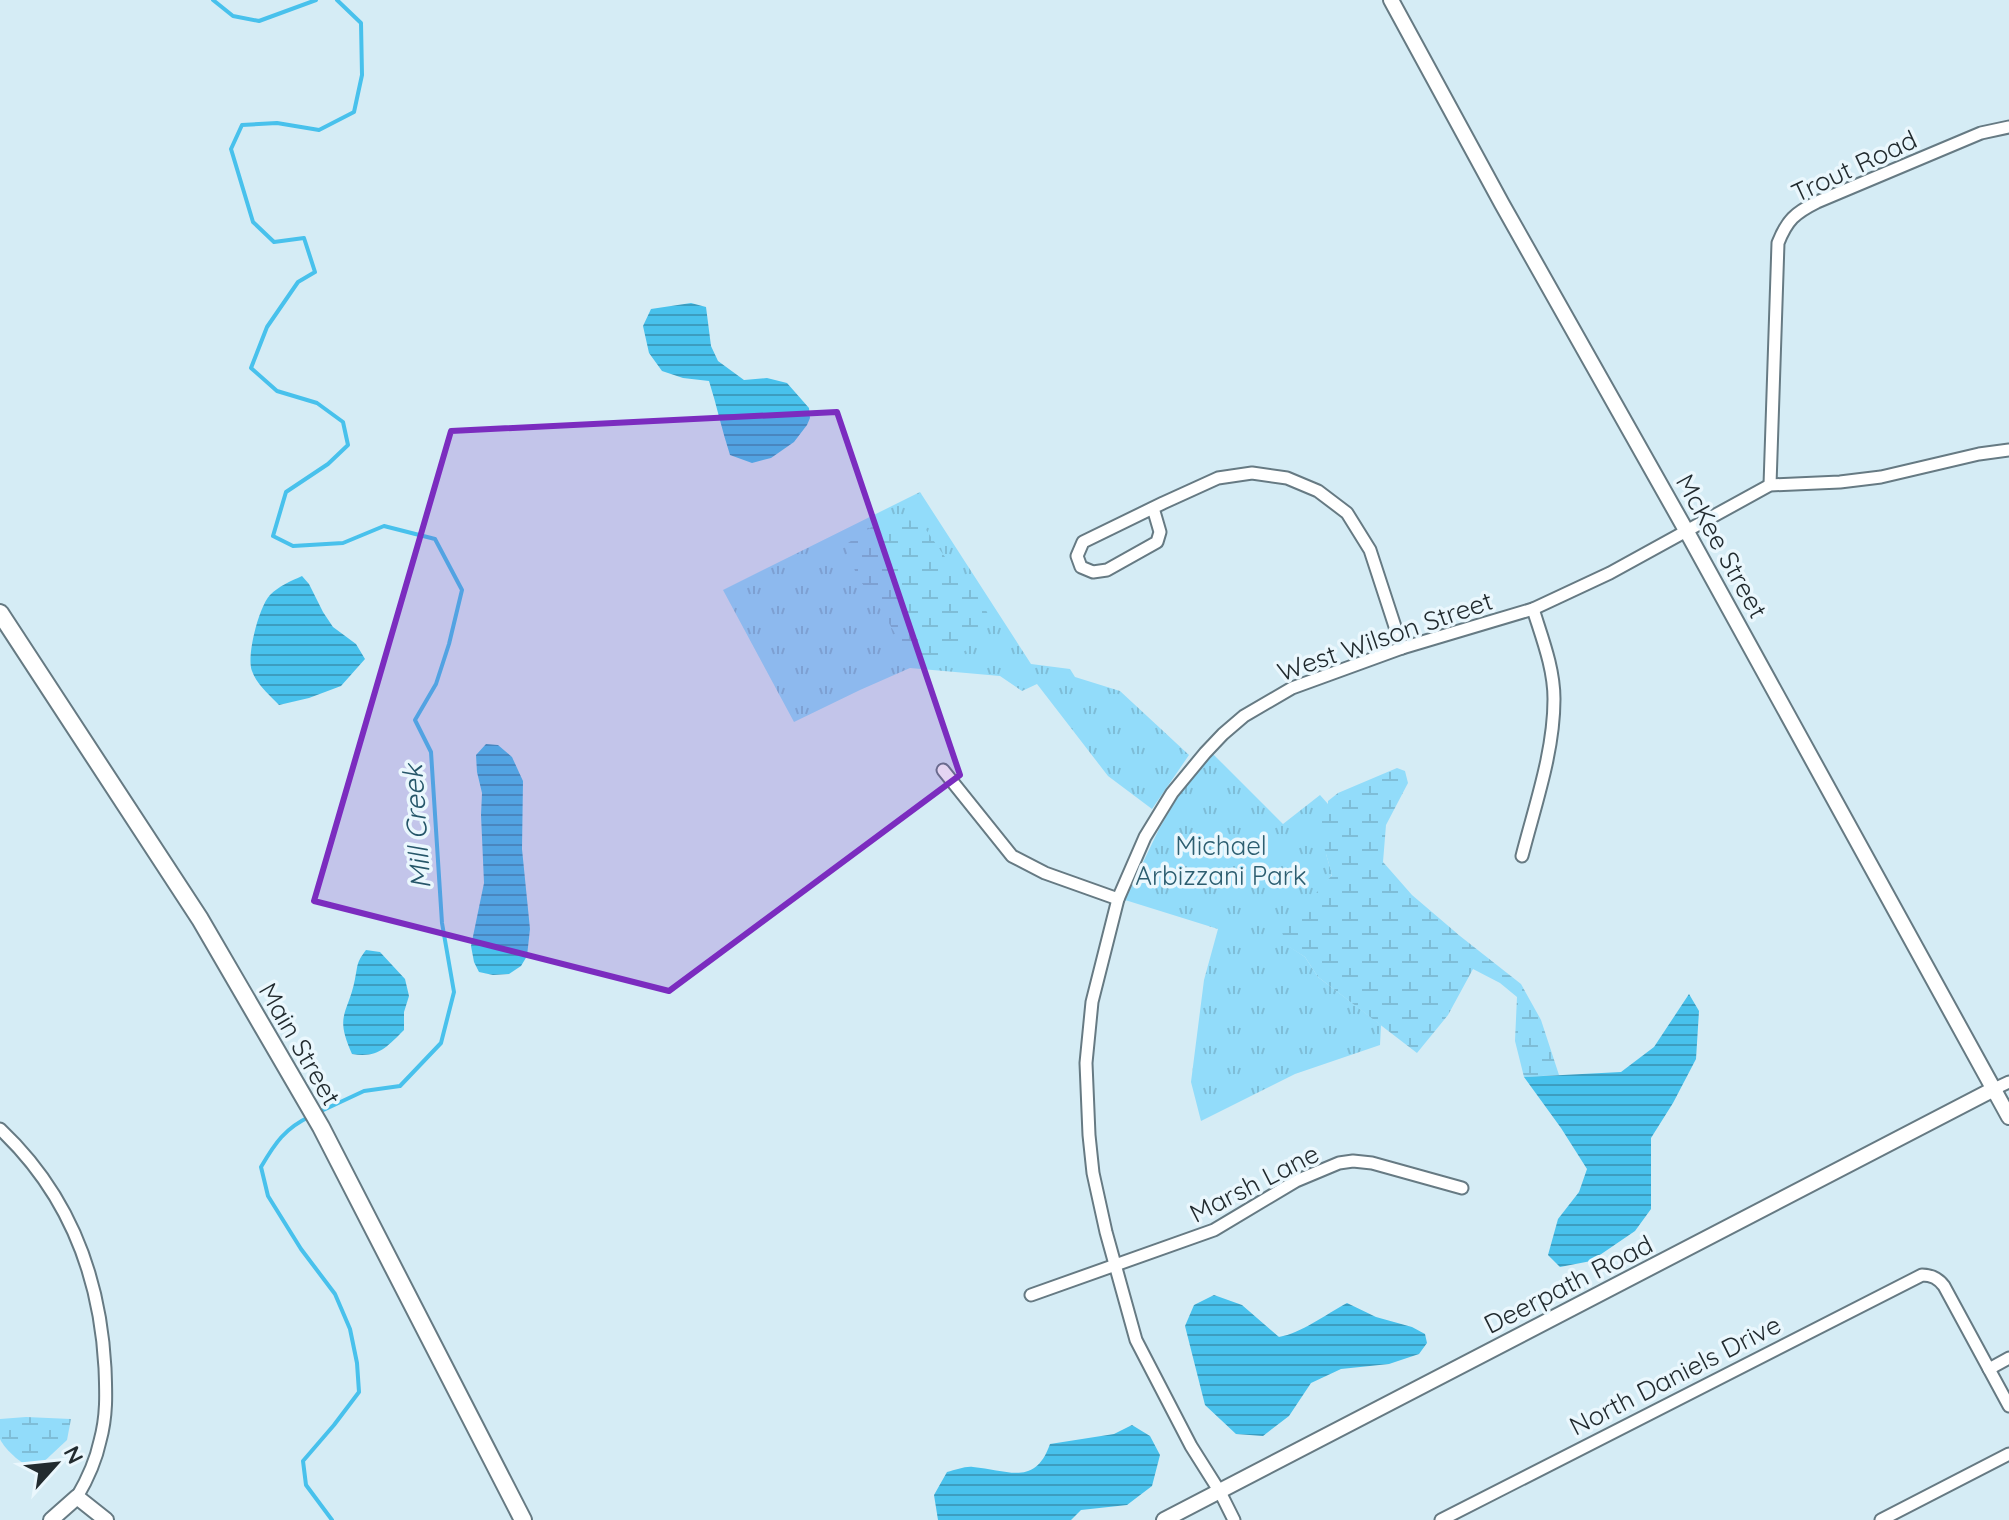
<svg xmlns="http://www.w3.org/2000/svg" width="2009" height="1520" font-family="Quicksand,sans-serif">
<defs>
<pattern id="grass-tufts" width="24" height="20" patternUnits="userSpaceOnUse" patternTransform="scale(2)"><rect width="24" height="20" fill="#92dcfa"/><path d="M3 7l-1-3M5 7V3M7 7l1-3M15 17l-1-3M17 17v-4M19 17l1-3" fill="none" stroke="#7ebdd7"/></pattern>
<pattern id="wetland-marsh" width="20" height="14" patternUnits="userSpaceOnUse" patternTransform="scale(2)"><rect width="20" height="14" fill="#92dcfa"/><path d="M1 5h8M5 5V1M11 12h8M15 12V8" fill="none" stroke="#7ebdd7"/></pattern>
<pattern id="water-rules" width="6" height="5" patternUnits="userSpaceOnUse" patternTransform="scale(2)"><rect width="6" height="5" fill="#48c1ec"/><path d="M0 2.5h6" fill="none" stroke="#3c9dc0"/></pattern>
</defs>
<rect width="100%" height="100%" fill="#d5ecf5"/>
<!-- grass -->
<g fill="url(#grass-tufts)">
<path d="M 920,492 L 1031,664 L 1070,669 L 1075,677 L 1120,691 L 1189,755 L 1152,809 L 1108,776 L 1037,684 L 1022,691 L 1000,676 L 910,668 L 860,690 L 794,722 L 723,590 Z"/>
<path d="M 1212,753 L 1283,824 L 1320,795 L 1328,804 L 1326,854 L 1332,874 L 1287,945 L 1305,957 L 1318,977 L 1381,1025 L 1380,1045 L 1295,1074 L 1201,1121 L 1191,1082 L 1204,980 L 1218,929 L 1125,900 L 1159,829 L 1179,795 Z"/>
</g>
<!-- wetland -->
<g fill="url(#wetland-marsh)">
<path d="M 898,517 L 922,524 L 959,577 L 978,593 L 993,625 L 971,638 L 967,650 L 931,666 L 907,654 L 883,613 L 857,576 L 845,545 L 879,522 Z"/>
<path d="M 1397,768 L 1405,771 L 1408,783 L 1386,825 L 1383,862 L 1412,895 L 1460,936 L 1521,984 L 1541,1020 L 1559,1075 L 1524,1077 L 1515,1041 L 1517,997 L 1500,983 L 1473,969 L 1448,1015 L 1417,1053 L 1318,977 L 1305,957 L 1286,945 L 1282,932 L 1332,875 L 1316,819 L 1328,804 L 1328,801 L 1338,793 Z"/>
<path d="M 26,1417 L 71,1419 L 67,1440 L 36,1469 C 24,1467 5,1450 0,1439 C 0,1434 0,1424 0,1419 Z"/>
</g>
<!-- water -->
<g fill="url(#water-rules)">
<path d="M 691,303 L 706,307 L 711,346 L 718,361 L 744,380 L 767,378 L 787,383 L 809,408 L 810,418 L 807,425 L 794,442 L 771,458 L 752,463 L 730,455 C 722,431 717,406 709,381 L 683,378 L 662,371 L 649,353 L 643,326 L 651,309 Z"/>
<path d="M 302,576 L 309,584 L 323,612 L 333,627 L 356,644 L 365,659 L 341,686 L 309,698 L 279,705 C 270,695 257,685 252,671 C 246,657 259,606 270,595 C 279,586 291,581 302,576 Z"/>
<path d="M 486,744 L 498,745 L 512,757 L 523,781 L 522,849 L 530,929 L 527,956 L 521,966 L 509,974 L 493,975 L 479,972 L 474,962 L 471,946 L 484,883 L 481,815 L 482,793 L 477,772 L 476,755 Z"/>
<path d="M 366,950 L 380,952 L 405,979 L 409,996 L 404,1012 L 404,1030 C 386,1048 378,1058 352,1054 C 334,1014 348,1015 355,979 C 358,965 356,963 366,950 Z"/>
<path d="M 1689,994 L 1699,1011 L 1696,1059 L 1673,1103 L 1651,1138 L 1651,1209 L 1635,1231 L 1591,1261 L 1560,1267 L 1548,1255 L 1558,1219 L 1579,1192 L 1587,1169 L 1561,1128 L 1524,1077 L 1621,1072 L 1654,1047 Z"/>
<path d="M 1214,1295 L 1242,1305 L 1279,1337 C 1301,1333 1325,1315 1347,1303 L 1376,1317 L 1412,1327 L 1425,1334 L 1427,1343 L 1419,1354 L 1389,1364 L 1341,1369 L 1311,1383 L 1289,1416 L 1263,1436 L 1236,1434 L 1205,1405 L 1185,1326 L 1194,1305 Z"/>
<path d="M 1132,1425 L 1150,1436 L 1160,1455 L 1152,1486 L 1127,1505 L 1081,1510 L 1071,1520 L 938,1520 L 934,1495 L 947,1472 C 956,1470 965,1466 973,1467 C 1008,1470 1035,1487 1050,1444 L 1114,1434 Z"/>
</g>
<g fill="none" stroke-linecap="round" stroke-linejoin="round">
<!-- stream -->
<g stroke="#48c1ec" stroke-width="4">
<path d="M 213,0 L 233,16 L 259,21 L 316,0"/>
<path d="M 319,1112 L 364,1091 L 400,1086 L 441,1043 L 454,992 L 442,923 L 431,752 L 415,720 L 436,684 L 449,644 L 462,590 L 435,539 L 384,526 L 343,543 L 293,546 L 273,536 L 286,492 L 328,464 L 348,445 L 343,422 L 317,403 L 277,391 L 251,368 L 267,327 L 298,282 L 315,272 L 304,238 L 274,242 L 253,222 L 231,149 L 242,125 L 277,123 L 319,130 L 354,112 L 362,75 L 361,23 L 337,0"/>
<path d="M 311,1116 C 285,1128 275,1143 261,1167 L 268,1196 L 301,1249 L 335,1294 L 350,1329 L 357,1363 L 359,1392 L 334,1425 L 303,1461 L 306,1485 L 332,1520"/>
</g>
<!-- minor casing -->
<g stroke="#667a83" stroke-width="15">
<g id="minor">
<path d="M 1770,485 L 1778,243 C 1787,220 1795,213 1817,202 L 1981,133 L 2009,127"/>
<path d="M 1153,508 L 1160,532 L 1157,542 L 1107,570 L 1093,572 L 1081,567 L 1077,556 L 1083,542 L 1163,503 L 1218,478 L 1252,473 L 1287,478 L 1318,491 L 1347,513 L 1370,550 L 1402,648"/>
<path d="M 943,770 L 1012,856 L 1045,873 L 1118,899"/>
<path d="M 1522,856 C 1535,805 1554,752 1554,699 C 1554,668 1542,638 1533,609"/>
<path d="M 1994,1089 L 2009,1082"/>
<path d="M 0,1129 C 69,1194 100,1275 105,1368 C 106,1393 107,1416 100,1441 C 96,1460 87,1480 77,1497"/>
<path d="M 1031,1295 L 1214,1230 L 1296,1181 L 1339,1163 L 1353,1161 L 1372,1163 L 1462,1188"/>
<path d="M 1989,1369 L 2009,1358"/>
<path d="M 1234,1520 L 1220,1492 L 1191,1446 L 1136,1340 L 1106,1232 L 1093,1173 L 1089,1135 L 1086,1063 L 1092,1002 L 1118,899 L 1145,837 L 1172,793 L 1205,753 L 1223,734 L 1244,716 L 1292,688 L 1402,648 L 1533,609 L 1610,573 L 1770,485 L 1840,482 L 1881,477 L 1979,454 L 2009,450"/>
<path d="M 1441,1520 L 1922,1275 C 1932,1275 1938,1278 1944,1286 L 2009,1406"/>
<path d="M 1881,1520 L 2009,1454"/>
</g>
</g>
<!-- tertiary casing -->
<g stroke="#667a83" stroke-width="18">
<g id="tertiary">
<path d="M 1391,0 L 1502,204 L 1687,532 L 2009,1117"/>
<path d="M 51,1520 L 77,1497 L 106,1520"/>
<path d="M 1164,1520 L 1994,1089"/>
</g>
</g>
<!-- secondary casing -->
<g stroke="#667a83" stroke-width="20">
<path id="secondary" d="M 0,613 L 200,919 L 321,1127 L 523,1520"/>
</g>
<!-- minor -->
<use href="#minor" stroke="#fff" stroke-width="11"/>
<!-- tertiary -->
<use href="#tertiary" stroke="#fff" stroke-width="14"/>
<!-- secondary -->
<use href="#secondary" stroke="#fff" stroke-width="16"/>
</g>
<!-- marked area -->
<path fill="#7b2cbf" fill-opacity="0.2" stroke="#7b2cbf" stroke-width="6" stroke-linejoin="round" d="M 837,412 L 960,775 L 669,991 L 314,901 L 451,431 Z"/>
<g text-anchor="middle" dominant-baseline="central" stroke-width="7" stroke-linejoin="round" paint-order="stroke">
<!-- street labels -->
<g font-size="26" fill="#222b2f" stroke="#eaf7fd">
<text transform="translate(1854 166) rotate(-25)">Trout Road</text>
<text transform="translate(1722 546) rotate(61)">McKee Street</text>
<text transform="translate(1385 636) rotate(-19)">West Wilson Street</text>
<text transform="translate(300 1044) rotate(60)">Main Street</text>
<text transform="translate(1254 1183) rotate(-27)">Marsh Lane</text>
<text transform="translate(1568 1284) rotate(-27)">Deerpath Road</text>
<text transform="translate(1675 1375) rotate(-27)">North Daniels Drive</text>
</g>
<!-- park labels -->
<g font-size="26" fill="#2d5e70" stroke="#eaf7fd">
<text x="1221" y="845">Michael<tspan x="1221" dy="30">Arbizzani Park</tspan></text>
</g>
<!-- water labels -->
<g font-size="28" font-style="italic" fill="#255669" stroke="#eaf7fd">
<text transform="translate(416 827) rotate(-94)">Mill Creek</text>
</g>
</g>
<!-- north arrow -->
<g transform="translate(56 1464) rotate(63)" stroke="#eaf7fd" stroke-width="6" paint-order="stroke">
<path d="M0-6L14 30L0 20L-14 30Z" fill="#222b2f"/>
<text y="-12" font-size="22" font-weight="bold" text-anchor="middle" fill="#222b2f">N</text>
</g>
</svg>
